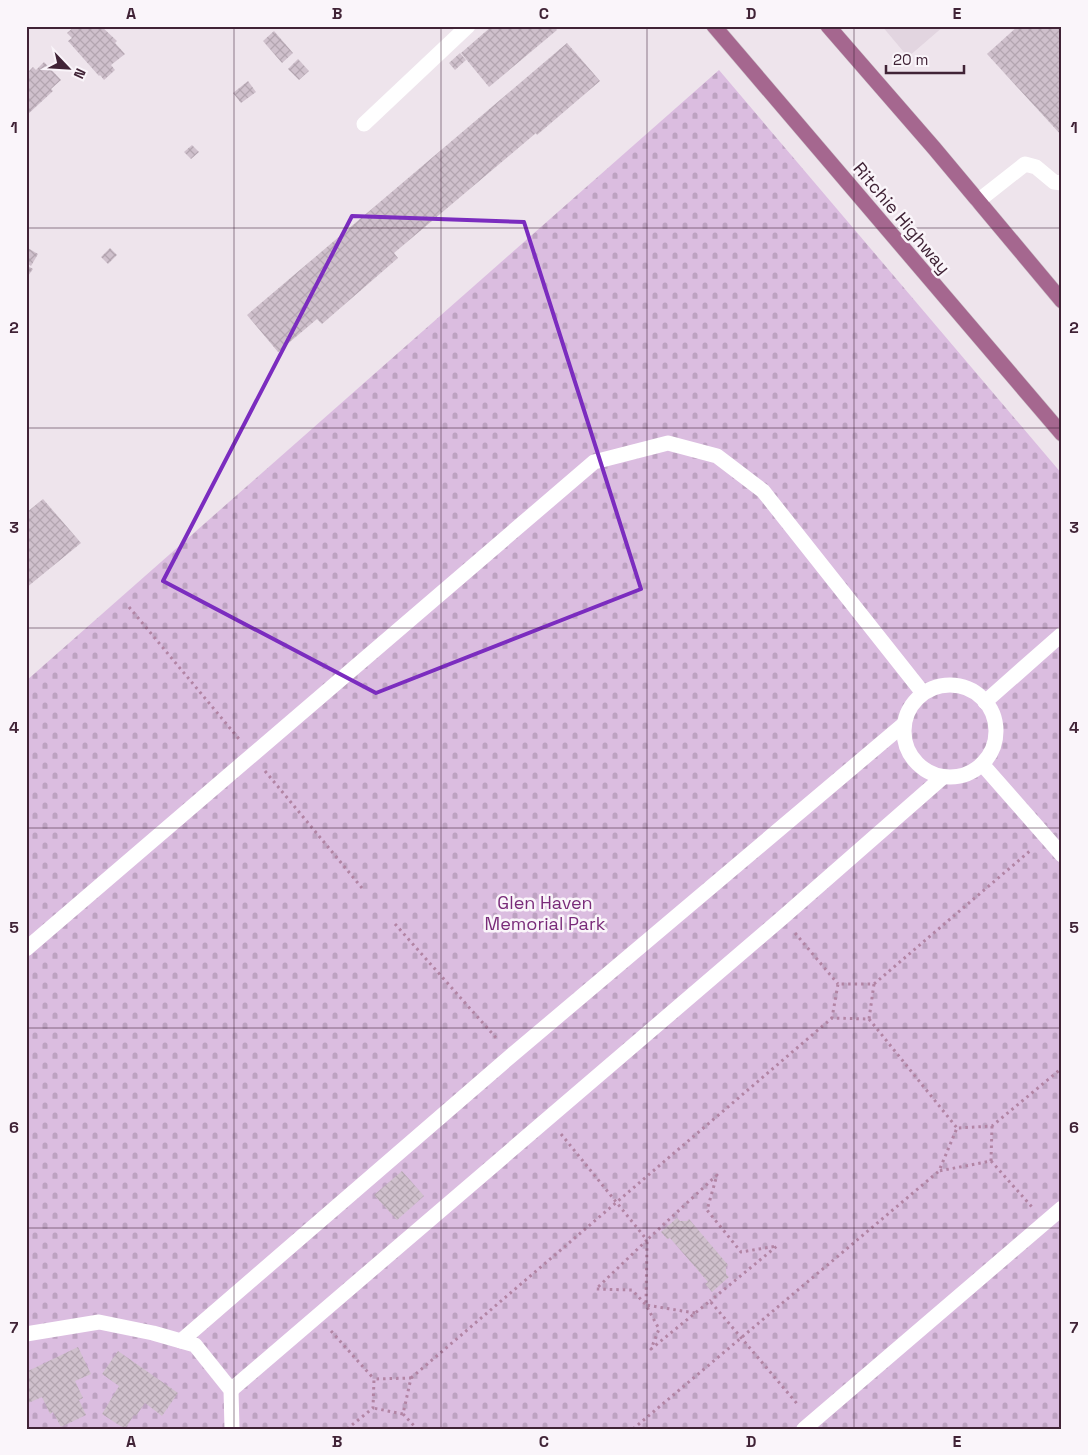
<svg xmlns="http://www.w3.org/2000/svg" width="1088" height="1455" font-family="'Space Grotesk',sans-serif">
<defs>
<pattern id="cemetery-stones" width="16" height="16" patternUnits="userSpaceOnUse" patternTransform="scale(1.25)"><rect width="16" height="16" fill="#dbbde0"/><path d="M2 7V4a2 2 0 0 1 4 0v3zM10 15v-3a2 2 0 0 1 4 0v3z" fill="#bda2c1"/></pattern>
<pattern id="building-cross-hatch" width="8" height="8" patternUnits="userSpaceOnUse" patternTransform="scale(1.25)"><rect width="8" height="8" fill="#cfc0cc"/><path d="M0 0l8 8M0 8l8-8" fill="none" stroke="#b3a5b0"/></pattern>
</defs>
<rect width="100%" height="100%" fill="#eee4ec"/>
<!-- built -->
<path fill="#e2d5e0" d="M 882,26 L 944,26 L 908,57 Z"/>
<!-- cemetery -->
<path fill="url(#cemetery-stones)" d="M 719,70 L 1062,474 L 1062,1429 L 26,1429 L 26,681 Z"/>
<!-- building -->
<g fill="url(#building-cross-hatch)">
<path d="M 75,26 L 101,26 L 117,41 L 115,43 L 125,54 L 111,65 L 115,70 L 104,80 L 100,75 L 99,76 L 68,41 L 72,38 L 67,33 Z"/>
<path d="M 492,26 L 554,26 L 557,30 L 489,87 L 461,53 Z"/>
<path d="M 1018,26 L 1062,26 L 1062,136 L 987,54 Z"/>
<path d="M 274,31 L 293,53 L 282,63 L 263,41 Z"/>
<path d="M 567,43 L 600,81 L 537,135 L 536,133 L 394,253 L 398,258 L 322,324 L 317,319 L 278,352 L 247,315 Z"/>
<path d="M 460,53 L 466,60 L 455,70 L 449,63 Z"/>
<path d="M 298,59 L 309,71 L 299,80 L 288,69 Z"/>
<path d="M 44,62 L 61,80 L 51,89 L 53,91 L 26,116 L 26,74 L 33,67 L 36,70 Z"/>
<path d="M 248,81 L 256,92 L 241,103 L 233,93 Z"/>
<path d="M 192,145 L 199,152 L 191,159 L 184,152 Z"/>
<path d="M 26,247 L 38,254 L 31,266 L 26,263 Z"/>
<path d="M 110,248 L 117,255 L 108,264 L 101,257 Z"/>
<path d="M 28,266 L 33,269 L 28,276 L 26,275 L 26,268 Z"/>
<path d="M 43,499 L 81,543 L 26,588 L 26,513 Z"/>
<path d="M 402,1171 L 424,1196 L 397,1220 L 374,1195 Z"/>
<path d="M 677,1218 L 680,1221 L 687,1221 L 689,1219 L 728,1265 L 726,1267 L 726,1274 L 729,1277 L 712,1292 L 705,1284 L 708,1282 L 670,1238 L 667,1239 L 661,1232 Z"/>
<path d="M 78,1347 L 91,1374 L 75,1381 L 83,1398 L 79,1400 L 86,1415 L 61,1427 L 53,1412 L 50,1414 L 42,1397 L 26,1404 L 26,1372 Z"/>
<path d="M 118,1351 L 178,1393 L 162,1416 L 145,1403 L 136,1416 L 134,1415 L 125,1429 L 102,1414 L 119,1386 L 102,1374 Z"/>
</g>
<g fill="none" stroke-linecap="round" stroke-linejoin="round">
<!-- major casing -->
<g stroke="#cac1c7" stroke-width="16">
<g id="major">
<path d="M 714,26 L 1062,434"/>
<path d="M 828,26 L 934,148 L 1062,301"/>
</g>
</g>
<!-- path -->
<g stroke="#b284a4" stroke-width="3" stroke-dasharray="2.5 4" stroke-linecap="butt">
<path d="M 129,607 L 239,739"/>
<path d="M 265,771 L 362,888"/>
<path d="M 395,924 L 498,1040"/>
<path d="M 795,933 L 838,984"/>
<path d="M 874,984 L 869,1019 L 832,1018 L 838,984 L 874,984 L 1031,850"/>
<path d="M 869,1019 L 957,1128"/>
<path d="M 992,1126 L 991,1161 L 939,1171 L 957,1128 L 992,1126 L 1062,1068"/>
<path d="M 561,1134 L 647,1240 L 596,1289 L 632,1290 L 646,1305 L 659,1329 L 651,1349 L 710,1301 L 799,1406"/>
<path d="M 991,1161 L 1032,1207"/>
<path d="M 695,1313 L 646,1305 L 647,1240 L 717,1175 L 707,1210 L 741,1252 L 777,1246 L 710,1301"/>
<path d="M 331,1331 L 374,1379"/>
<path d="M 411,1378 L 832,1018"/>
<path d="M 403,1414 L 417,1429"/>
<path d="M 347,1429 L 373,1408 L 374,1379 L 411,1378 L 403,1414 L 373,1408"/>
<path d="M 633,1429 L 939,1171"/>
</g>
<!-- minor -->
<g stroke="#fff" stroke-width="15">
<path d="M 364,124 L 468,26"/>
<path d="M 978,201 L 1025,164 L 1036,167 L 1054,182 L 1062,183"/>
<circle cx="950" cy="731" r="46"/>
<path d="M 985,702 L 1062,634"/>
<path d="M 982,764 L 1062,855"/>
<path d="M 26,949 L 594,462 L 668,443 L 717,456 L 763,491 L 923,693"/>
<path d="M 26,1334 L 99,1322 L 153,1333 L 195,1345 L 231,1390 L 232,1429"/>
<path d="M 181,1341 L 512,1055 L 904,724"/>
<path d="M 231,1390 L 782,918 L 943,777"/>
<path d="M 804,1429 L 1062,1208"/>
</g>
<!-- major -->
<use href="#major" stroke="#a5678f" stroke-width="15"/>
</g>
<!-- marked area -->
<path fill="none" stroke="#7b2cbf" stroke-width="4" stroke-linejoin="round" d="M 352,216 L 524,222 L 641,589 L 376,693 L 163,581 Z"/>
<!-- grid -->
<path fill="none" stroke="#402336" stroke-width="1" stroke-opacity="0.55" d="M 234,26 L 234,1429M 441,26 L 441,1429M 647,26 L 647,1429M 854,26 L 854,1429M 26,228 L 1062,228M 26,428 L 1062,428M 26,628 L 1062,628M 26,828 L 1062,828M 26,1028 L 1062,1028M 26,1228 L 1062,1228"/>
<g text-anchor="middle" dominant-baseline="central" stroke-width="5" stroke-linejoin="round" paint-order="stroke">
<!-- street labels -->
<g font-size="18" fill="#402336" stroke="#faf5fa">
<text transform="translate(902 218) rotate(50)">Ritchie Highway</text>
</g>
<!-- park labels -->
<g font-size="18" fill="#792b79" stroke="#faf5fa">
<text x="545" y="902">Glen Haven<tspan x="545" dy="21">Memorial Park</tspan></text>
</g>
</g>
<!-- border -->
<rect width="1088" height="1455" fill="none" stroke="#faf5fa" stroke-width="55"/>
<!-- north arrow -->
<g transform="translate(68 68) rotate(115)" stroke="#faf5fa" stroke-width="4" paint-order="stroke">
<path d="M0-4L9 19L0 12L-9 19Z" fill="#402336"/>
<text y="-8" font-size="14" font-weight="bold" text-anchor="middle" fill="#402336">N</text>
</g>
<!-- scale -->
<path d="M886 65v8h78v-8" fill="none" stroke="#402336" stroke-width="2.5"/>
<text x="893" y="65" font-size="15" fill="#402336" stroke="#faf5fa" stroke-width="4" paint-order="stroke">20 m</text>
<rect x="28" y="28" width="1032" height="1400" fill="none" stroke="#402336" stroke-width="2"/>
<g font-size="16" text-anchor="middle" font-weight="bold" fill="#402336">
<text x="131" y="19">A</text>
<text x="337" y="19">B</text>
<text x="544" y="19">C</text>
<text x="751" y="19">D</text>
<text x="957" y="19">E</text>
<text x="14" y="133">1</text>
<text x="1074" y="133">1</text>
<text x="14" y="333">2</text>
<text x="1074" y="333">2</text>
<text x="14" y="533">3</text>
<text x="1074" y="533">3</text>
<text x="14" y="733">4</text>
<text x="1074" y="733">4</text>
<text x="14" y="933">5</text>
<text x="1074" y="933">5</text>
<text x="14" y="1133">6</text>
<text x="1074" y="1133">6</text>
<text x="14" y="1333">7</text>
<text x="1074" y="1333">7</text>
<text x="131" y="1447">A</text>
<text x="337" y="1447">B</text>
<text x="544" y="1447">C</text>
<text x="751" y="1447">D</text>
<text x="957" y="1447">E</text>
</g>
</svg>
